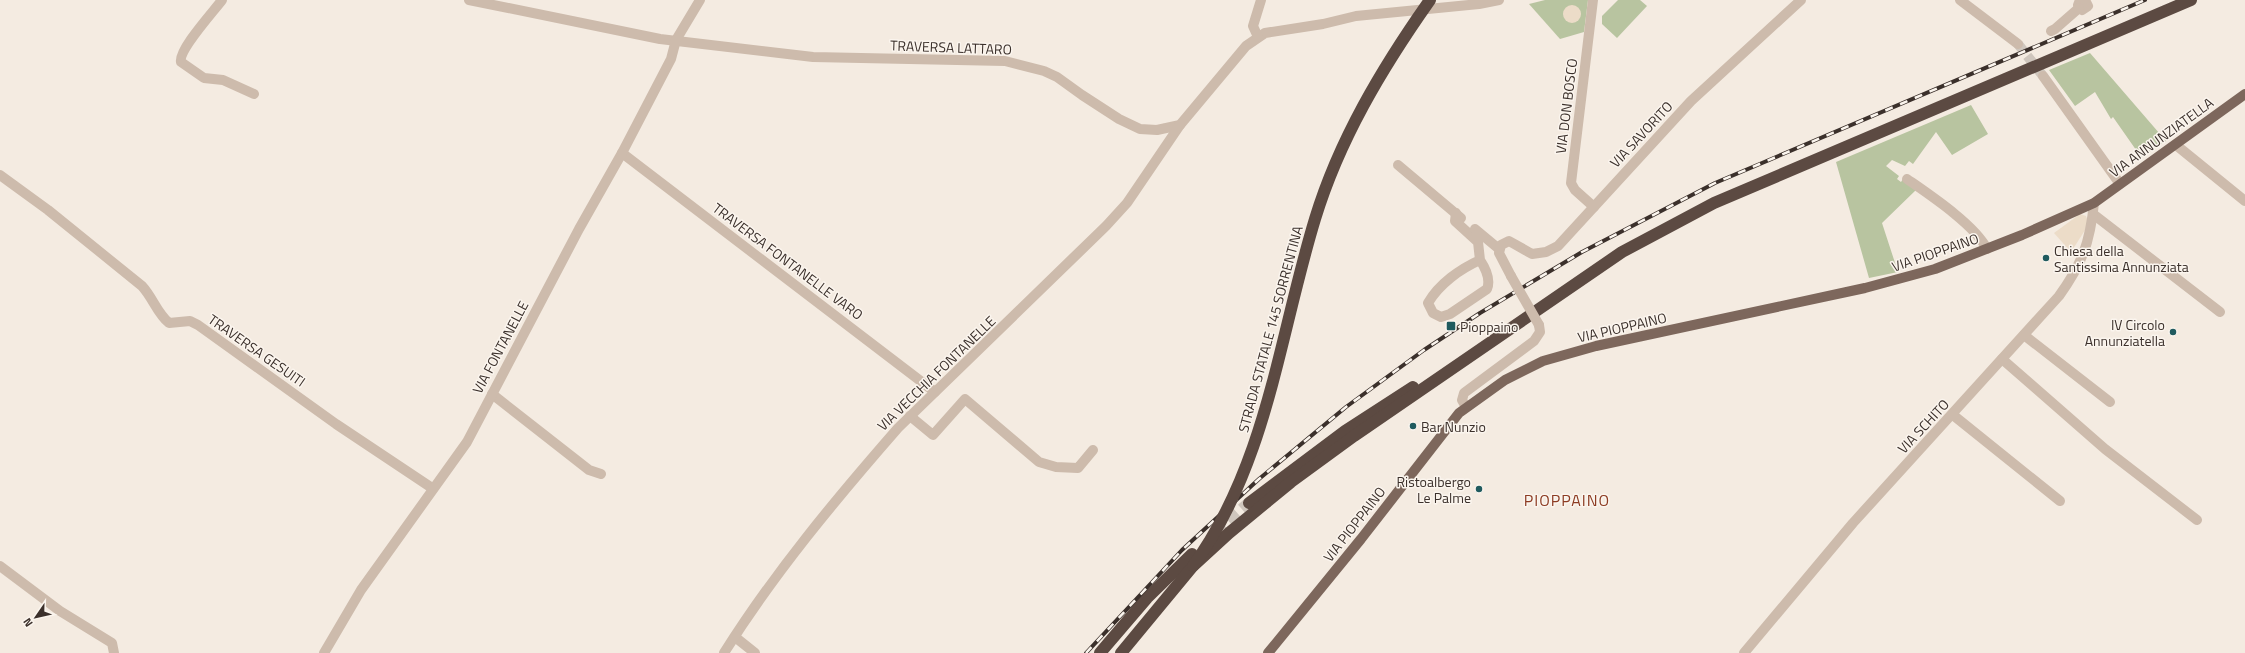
<svg xmlns="http://www.w3.org/2000/svg" width="2245" height="653" font-family="'Titillium Web',sans-serif">
<rect width="100%" height="100%" fill="#f4ebe1"/>
<!-- green -->
<g fill="#b8c4a0">
<path d="M 1545,0 L 1588,0 L 1584,32 L 1560,39 L 1529,4 Z"/>
<path d="M 1618,0 L 1640,0 L 1647,6 L 1617,38 L 1602,24 L 1602,16 Z"/>
<path d="M 2090,53 L 2166,141 L 2141,157 L 2113,117 L 2111,119 L 2095,92 L 2075,106 L 2049,70 Z"/>
<path d="M 1971,105 L 1988,134 L 1952,155 L 1936,132 L 1913,164 L 1909,161 L 1905,166 L 1892,160 L 1886,166 L 1899,176 L 1897,179 L 1901,182 L 1903,179 L 1917,189 L 1882,223 L 1898,272 L 1869,278 L 1836,162 Z"/>
</g>
<!-- plaza -->
<g fill="#ecdcc8">
<circle cx="1572" cy="14" r="9"/>
<path d="M 2080,214 L 2086,216 L 2089,224 L 2071,252 L 2054,233 Z"/>
</g>
<g fill="none" stroke-linecap="round" stroke-linejoin="round">
<!-- minor-tunnel -->
<path stroke="#cfc6bd" stroke-width="10" stroke-dasharray="10 5" stroke-linecap="butt" d="M 2018,44 L 2043,76"/>
<!-- highway-tunnel -->
<path stroke="#cfc6bd" stroke-width="12" stroke-dasharray="12 6" stroke-linecap="butt" d="M 1215,533 L 1249,503"/>
<!-- minor -->
<g stroke="#cdbbac" stroke-width="10">
<path d="M 222,0 C 214,11 178,50 181,62 L 204,78 L 223,80 L 254,94"/>
<path d="M 469,0 L 660,39 L 813,57 L 1005,61 L 1044,71 L 1057,77 L 1082,95 L 1119,119 L 1140,129 L 1157,130 L 1180,125 L 1246,46 L 1265,33 L 1323,24 L 1356,16 L 1479,4 L 1499,0"/>
<path d="M 1593,0 L 1571,183 L 1575,190 L 1594,207"/>
<path d="M 1960,0 L 2018,44"/>
<path d="M 2080,0 L 2078,5 L 2082,10 L 2088,6 L 2085,0"/>
<path d="M 2051,31 L 2055,29 L 2079,8"/>
<path d="M 1258,37 L 1253,26 L 1261,0"/>
<path d="M 2043,76 L 2120,184"/>
<path d="M 2176,145 L 2245,201"/>
<path d="M 622,153 L 935,392"/>
<path d="M 1398,165 L 1461,218"/>
<path d="M 0,175 L 48,210 L 142,286 C 153,298 157,313 169,323 L 190,321 L 198,325 L 336,424 L 432,488"/>
<path d="M 1907,179 C 1930,195 1975,225 1987,249"/>
<path d="M 1456,213 L 1455,221 L 1478,242 L 1480,260 C 1460,269 1439,284 1428,303 L 1433,313 L 1441,317 L 1450,314 L 1487,289 C 1491,279 1486,269 1480,260"/>
<path d="M 2093,214 L 2220,312"/>
<path d="M 1475,229 L 1499,249"/>
<path d="M 1511,276 L 1499,253 L 1501,245 L 1509,241 L 1532,254 L 1546,252 L 1558,246 L 1691,101 L 1801,0"/>
<path d="M 2024,335 L 2110,402"/>
<path d="M 2002,359 L 2105,449 L 2197,520"/>
<path d="M 492,394 L 589,470 L 601,474"/>
<path d="M 1466,407 L 1462,400 L 1464,393 L 1534,341 L 1540,332 L 1539,325"/>
<path d="M 1953,415 L 2060,501"/>
<path d="M 910,416 L 933,435 L 965,399 L 1039,462 L 1056,467 L 1078,468 L 1093,450"/>
<path d="M 0,566 L 60,611 L 112,643 L 114,653"/>
<path d="M 735,637 L 755,653"/>
<path d="M 324,653 L 361,590 L 467,442 L 579,229 L 622,153 L 671,59 L 676,40 L 700,0"/>
<path d="M 724,653 C 775,572 836,499 898,428 L 1106,226 L 1127,203 L 1180,125"/>
<path d="M 1744,653 L 1853,523 L 2059,296 C 2082,264 2090,243 2094,203"/>
</g>
<!-- major -->
<path stroke="#7d675c" stroke-width="10" d="M 1268,653 L 1361,539 L 1459,413 L 1505,380 L 1543,361 L 1596,346 L 1865,288 L 1935,269 L 2022,235 L 2094,203 L 2245,94"/>
<!-- highway -->
<g stroke="#5c4a42" stroke-width="12">
<path d="M 1249,503 L 1345,431 L 1413,387"/>
<path d="M 1100,653 L 1147,598 L 1192,554"/>
<path d="M 1121,653 L 1193,566 L 1229,533 L 1291,482 L 1354,436 L 1622,252 L 1714,203 L 2191,0"/>
</g>
<!-- rail casing -->
<g stroke="#3b302b" stroke-width="4">
<path id="rail" d="M 1086,653 L 1182,550 L 1259,479 L 1346,407 L 1424,350 L 1480,313 L 1582,252 L 1715,183 L 2145,0"/>
</g>
<!-- rail -->
<use href="#rail" stroke="#fbf5ee" stroke-width="2.5" stroke-dasharray="8" stroke-linecap="butt"/>
<!-- minor-bridge -->
<path stroke="#cdbbac" stroke-width="10" d="M 1511,276 L 1539,325"/>
<!-- highway-bridge -->
<path stroke="#5c4a42" stroke-width="12" d="M 1193,566 C 1267,464 1279,337 1315,219 C 1339,140 1382,68 1430,0"/>
</g>
<!-- markers -->
<g fill="#1f5a5e" stroke="#fbf5ee" stroke-width="1.5">
<circle cx="2046" cy="258" r="4"/>
<rect x="1446" y="321" width="10" height="10" rx="2"/>
<circle cx="2173" cy="332" r="4"/>
<circle cx="1413" cy="426" r="4"/>
<circle cx="1479" cy="489" r="4"/>
</g>
<g text-anchor="middle" dominant-baseline="central" stroke-width="3" stroke-linejoin="round" paint-order="stroke">
<!-- street labels -->
<g font-size="14" fill="#3b302b" stroke="#fbf5ee">
<text transform="translate(951 47) rotate(2)">TRAVERSA LATTARO</text>
<text transform="translate(1566 106) rotate(-83)">VIA DON BOSCO</text>
<text transform="translate(1641 134) rotate(-47)">VIA SAVORITO</text>
<text transform="translate(2161 137) rotate(-36)">VIA ANNUNZIATELLA</text>
<text transform="translate(1935 252) rotate(-19)">VIA PIOPPAINO</text>
<text transform="translate(788 261) rotate(37)">TRAVERSA FONTANELLE VARO</text>
<text transform="translate(1622 327) rotate(-13)">VIA PIOPPAINO</text>
<text transform="translate(1270 329) rotate(-75)">STRADA STATALE 145 SORRENTINA</text>
<text transform="translate(500 347) rotate(-62)">VIA FONTANELLE</text>
<text transform="translate(257 350) rotate(35)">TRAVERSA GESUITI</text>
<text transform="translate(936 373) rotate(-44)">VIA VECCHIA FONTANELLE</text>
<text transform="translate(1923 426) rotate(-47)">VIA SCHITO</text>
<text transform="translate(1354 524) rotate(-52)">VIA PIOPPAINO</text>
</g>
<!-- poi labels -->
<g font-size="14" fill="#3b302b" stroke="#fbf5ee" text-anchor="start">
<text x="2054" y="250">Chiesa della<tspan x="2054" dy="16">Santissima Annunziata</tspan></text>
<text x="2165" y="324" text-anchor="end">IV Circolo<tspan x="2165" dy="16">Annunziatella</tspan></text>
<text x="1460" y="326">Pioppaino</text>
<text x="1421" y="426">Bar Nunzio</text>
<text x="1471" y="481" text-anchor="end">Ristoalbergo<tspan x="1471" dy="16">Le Palme</tspan></text>
</g>
<!-- quarter labels -->
<g font-size="16" letter-spacing="1" fill="#8c3b22" stroke="#fbf5ee">
<text x="1567" y="500">PIOPPAINO</text>
</g>
</g>
<!-- north arrow -->
<g transform="translate(36 617) rotate(236)" stroke="#fbf5ee" stroke-width="3" paint-order="stroke">
<path d="M0-3L7 15L0 10L-7 15Z" fill="#3b302b"/>
<text y="-6" font-size="11" font-weight="bold" text-anchor="middle" fill="#3b302b">N</text>
</g>
</svg>
